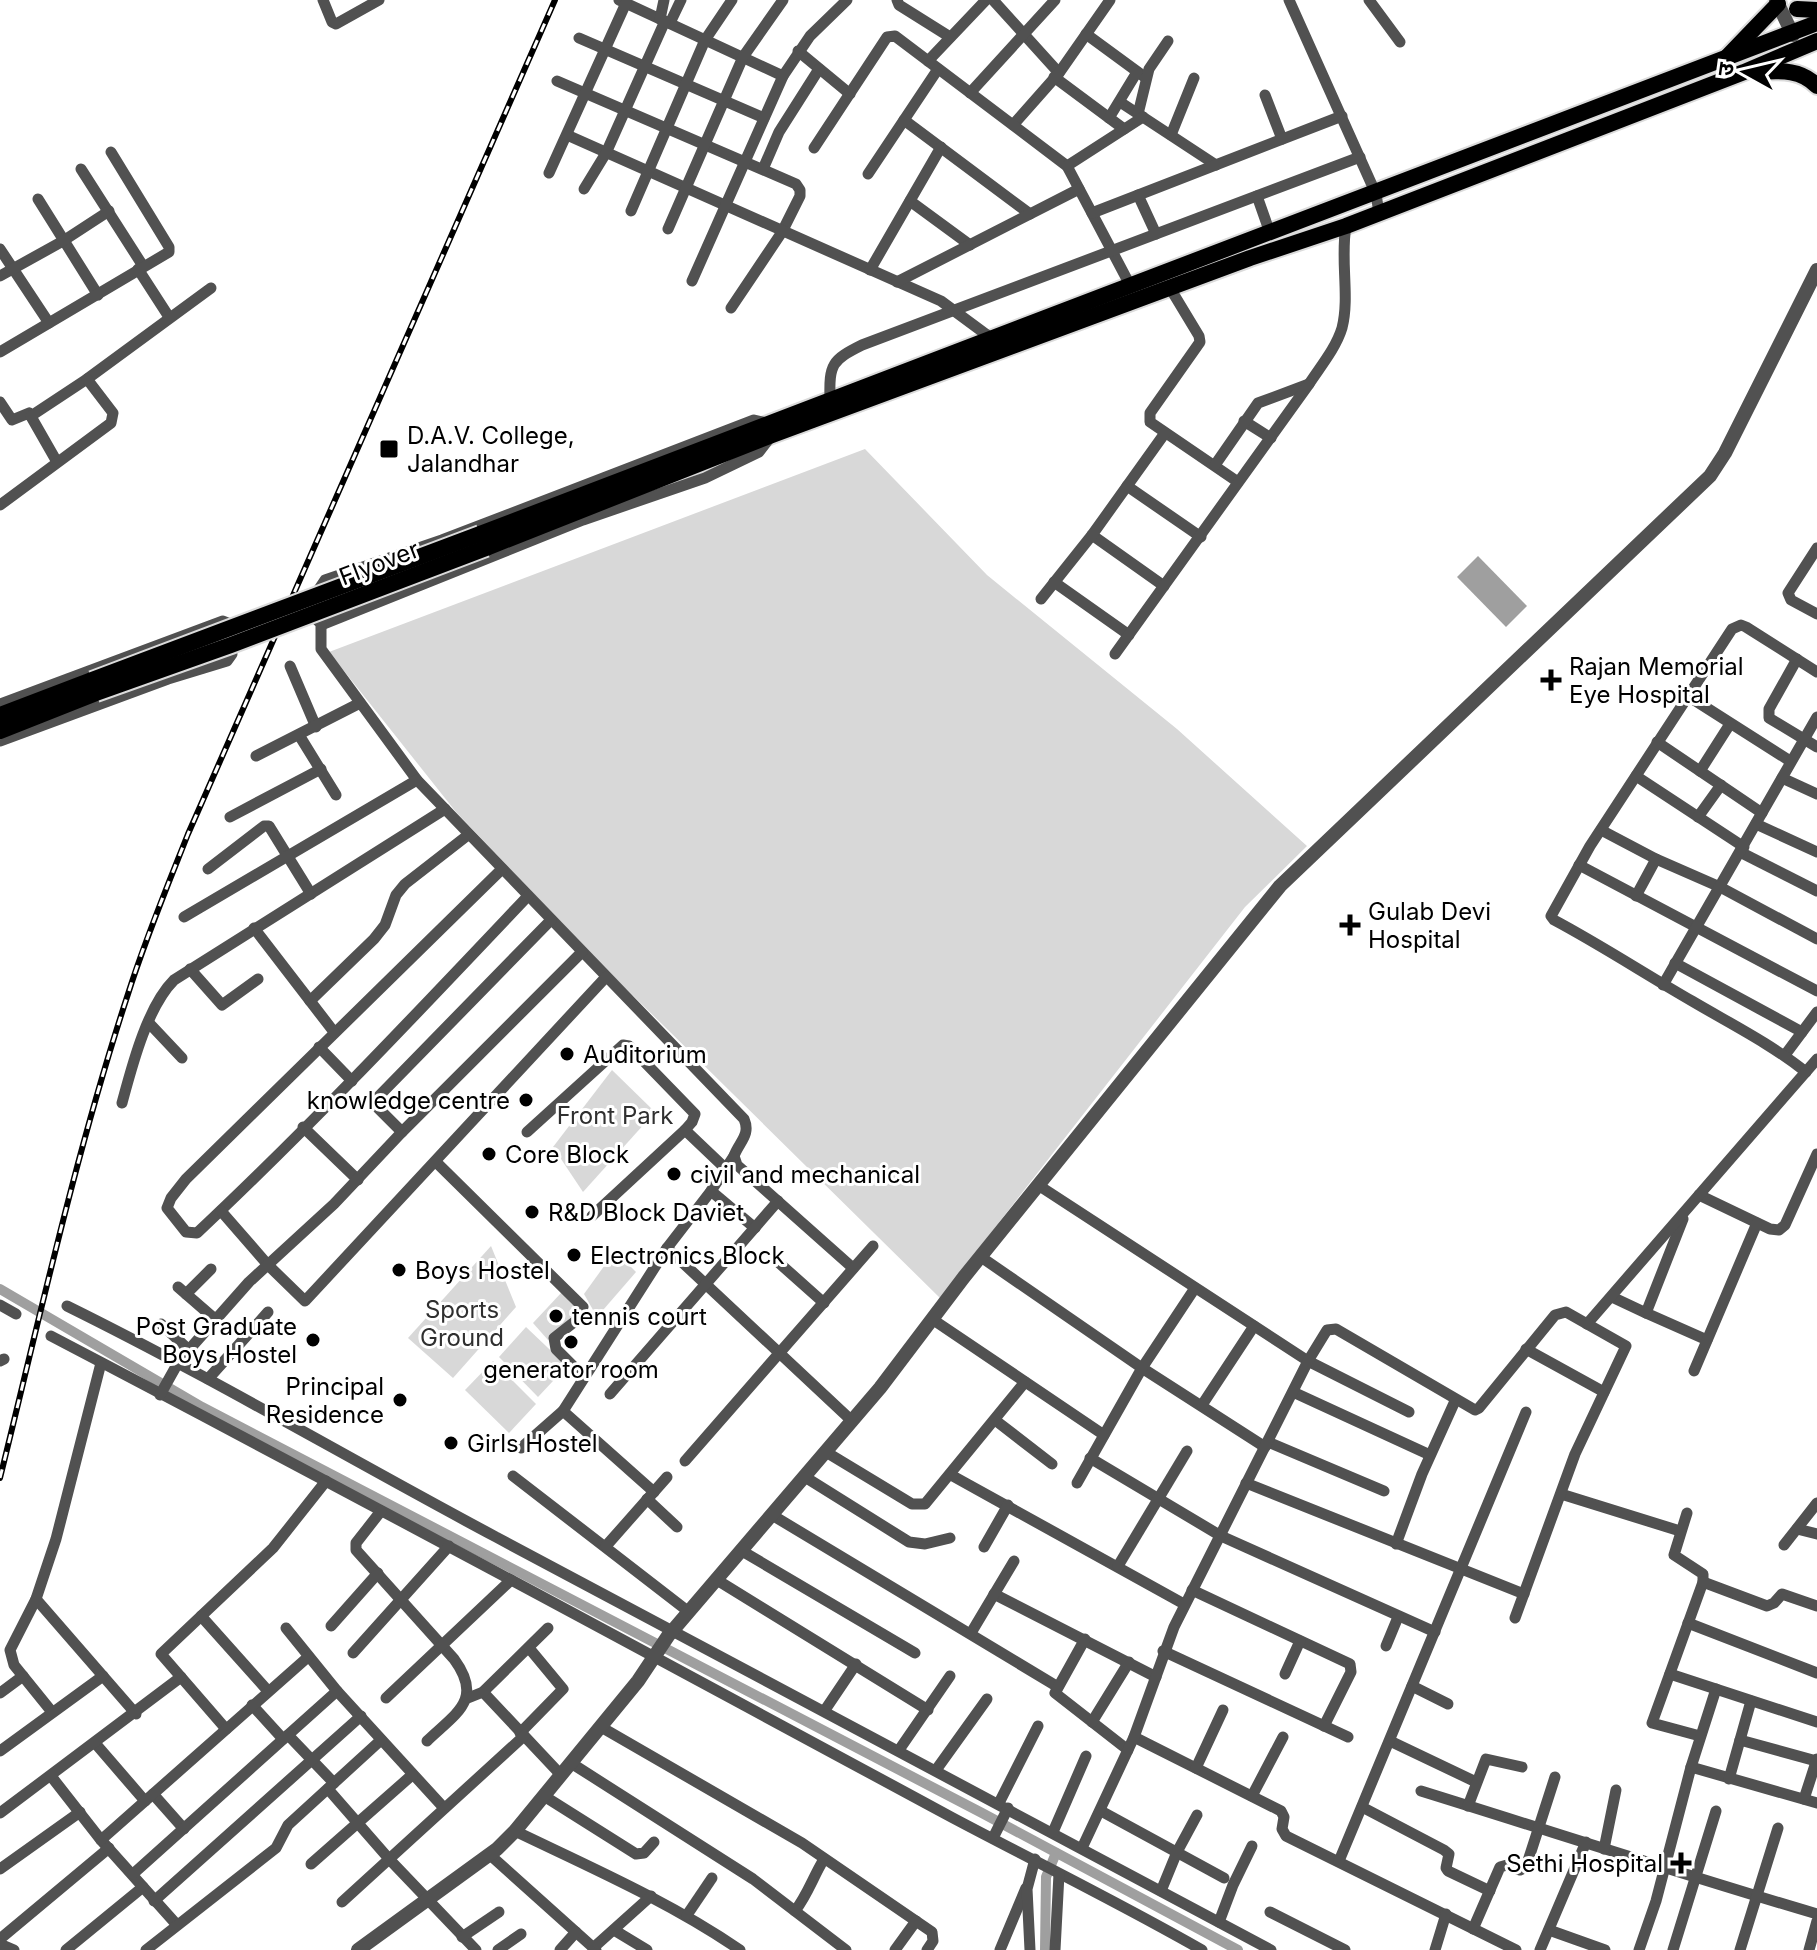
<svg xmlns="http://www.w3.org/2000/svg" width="1817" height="1950" font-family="Inter,'Noto Sans Devanagari',sans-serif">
<rect width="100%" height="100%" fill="#fff"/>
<!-- green -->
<g fill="#d8d8d8">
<path d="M 865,449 L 987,575 L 1177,729 L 1307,846 L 1245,907 L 940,1298 L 602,965 L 456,812 L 329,652 Z"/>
<path d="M 612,1070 L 655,1112 L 583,1192 L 553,1147 Z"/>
<path d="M 491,1246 L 516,1307 L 453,1378 L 408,1338 Z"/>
<path d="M 615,1251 L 636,1272 L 597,1317 L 584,1294 Z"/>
<path d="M 562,1292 L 579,1309 L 548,1340 L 533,1323 Z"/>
<path d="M 526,1327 L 567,1366 L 538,1397 L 499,1357 Z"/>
<path d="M 493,1361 L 536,1404 L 509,1433 L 465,1390 Z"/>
</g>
<!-- water -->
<path fill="#9f9f9f" d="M 1478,556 L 1527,606 L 1506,627 L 1457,577 Z"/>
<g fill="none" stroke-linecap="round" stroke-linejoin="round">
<!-- canal -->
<g stroke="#9f9f9f" stroke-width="10">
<path d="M 0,1289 L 202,1407 L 982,1813 L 1238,1950"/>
<path d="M 1045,1950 L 1046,1877 L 1056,1853"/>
</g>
<!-- primary casing -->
<g stroke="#dbdbdb" stroke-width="20">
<g id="primary">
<path d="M 1797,9 L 1817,10"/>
<path d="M 1726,58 L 1778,4"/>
<path d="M 1755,72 C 1778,71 1800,68 1817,86"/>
<path d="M 480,534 L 1817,23"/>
<path d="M 486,548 L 772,435 L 1250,258 L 1346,226 L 1744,72 L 1817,41"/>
<path d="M 0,715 L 92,680"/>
<path d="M 0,731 L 96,693"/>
</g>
</g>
<!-- minor -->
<g stroke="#515151" stroke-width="11">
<path d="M 323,0 L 332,22 L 336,24 L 379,0"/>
<path d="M 619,0 L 783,76"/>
<path d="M 897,0 L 899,5 L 950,37"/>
<path d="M 993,0 L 1059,73"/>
<path d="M 1289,0 L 1376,194 L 1379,213"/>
<path d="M 1369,0 L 1400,42"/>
<path d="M 660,19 L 664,0"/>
<path d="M 670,23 L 681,0"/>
<path d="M 1086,34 L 1146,78"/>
<path d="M 579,38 L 764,118"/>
<path d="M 798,51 L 850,94"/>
<path d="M 928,61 L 986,0"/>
<path d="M 1054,77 L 1124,129"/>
<path d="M 557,81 L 796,184 L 800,190 L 800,196 L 782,232 L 731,308"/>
<path d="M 970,93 L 1055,0"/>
<path d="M 1265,95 L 1282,139"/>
<path d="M 1120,102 L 1216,165"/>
<path d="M 1138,114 L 1149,69 L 1168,41"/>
<path d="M 1109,118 L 1137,72"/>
<path d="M 904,120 L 1030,214"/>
<path d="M 1013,125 L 1059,73 L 1110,0"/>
<path d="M 567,135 L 941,301 L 991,338"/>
<path d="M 1171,135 L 1194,78"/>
<path d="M 814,148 L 887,37 L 895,36 L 1067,166 L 1130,285"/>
<path d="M 1067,166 L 1143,117"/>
<path d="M 81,169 L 143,266"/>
<path d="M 763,169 L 779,132 L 819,69"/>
<path d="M 549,173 L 626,3"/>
<path d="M 868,174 L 938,69"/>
<path d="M 584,189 L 606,153 L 665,21"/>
<path d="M 1138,195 L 1156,234"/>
<path d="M 1257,196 L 1270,233"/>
<path d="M 38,199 L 98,295"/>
<path d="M 910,201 L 970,245"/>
<path d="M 631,211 L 705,40 L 732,0"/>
<path d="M 1092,213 L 1342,116"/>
<path d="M 668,229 L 743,57 L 783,0"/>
<path d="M 0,249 L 49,323"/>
<path d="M 138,269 L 169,317"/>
<path d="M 870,270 L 941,147"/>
<path d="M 0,276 L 63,241 L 109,211"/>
<path d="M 692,281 L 783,76 L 810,36 L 847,0"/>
<path d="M 897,282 L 1079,189"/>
<path d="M 1170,288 L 1199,336 L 1200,342 L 1150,413 L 1150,422 L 1238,482"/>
<path d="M 0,352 L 169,252 L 169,247 L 111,152"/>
<path d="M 830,399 C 829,364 832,360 862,345 L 1360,157"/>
<path d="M 0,402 L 12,420 L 29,413 L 57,462"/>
<path d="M 31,416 L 87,379 L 211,288"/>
<path d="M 1244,421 L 1271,438"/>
<path d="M 767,423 L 754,420 L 442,540 L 325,580 L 319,589 L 318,621 L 324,624 L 583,520 L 705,478 L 759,452 L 772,435"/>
<path d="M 1215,465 L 1258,403 L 1309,384"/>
<path d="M 1127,486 L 1201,537"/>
<path d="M 0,505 L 111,423 L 113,413 L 87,379"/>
<path d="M 1092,535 L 1164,586"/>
<path d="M 1817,548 L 1788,593 L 1791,600 L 1817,614"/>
<path d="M 1054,582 L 1129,635"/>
<path d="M 1041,599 L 1092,535 L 1165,433"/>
<path d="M 321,624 L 321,649 L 417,780 L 744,1119 C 751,1135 739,1142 734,1156 L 737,1165 L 853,1268"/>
<path d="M 1115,654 L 1309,384 C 1320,367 1336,348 1342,328 C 1350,297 1340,259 1346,226"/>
<path d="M 1797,659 L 1769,709 L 1769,718 L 1817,747"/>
<path d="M 290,666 L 316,727"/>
<path d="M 1688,696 L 1790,761"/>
<path d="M 0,704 L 223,621 L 228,623 L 232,654 L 227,661 L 168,679 L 0,741"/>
<path d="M 299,735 L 336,795"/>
<path d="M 1657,742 L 1762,813"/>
<path d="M 256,756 L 360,703"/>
<path d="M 1700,771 L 1730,724"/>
<path d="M 1636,776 L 1744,847"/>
<path d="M 1782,778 L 1817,794"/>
<path d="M 230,817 L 321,769"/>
<path d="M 1698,817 L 1721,785"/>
<path d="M 1756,824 L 1817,852"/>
<path d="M 1601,830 L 1656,859 L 1720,887 L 1817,939"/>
<path d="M 1740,852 L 1817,891"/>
<path d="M 1579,865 L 1817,991"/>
<path d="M 208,869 L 264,826 L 269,826 L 311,894"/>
<path d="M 502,869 L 186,1179 L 171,1198 L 167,1208 L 186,1232 L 197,1233 C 312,1125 420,1010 528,896"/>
<path d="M 1636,896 L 1656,859"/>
<path d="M 184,917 L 417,780"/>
<path d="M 254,928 L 334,1032"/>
<path d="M 1675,963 L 1802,1032"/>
<path d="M 190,969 L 222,1005 L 258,979"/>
<path d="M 1663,985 L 1817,717"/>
<path d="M 310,1001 L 374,939 L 385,925 L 396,895 L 405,884 L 468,835"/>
<path d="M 149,1023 L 182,1058"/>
<path d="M 319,1047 L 352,1081"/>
<path d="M 1785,1055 L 1817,1012"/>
<path d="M 1806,1072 C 1771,1044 1731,1024 1692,1001 C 1645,974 1601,945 1554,920 L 1551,916 L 1590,846 L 1732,629 L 1741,625 L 1746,627 L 1817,672"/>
<path d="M 122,1103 C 132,1066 147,1007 174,980 L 445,809"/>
<path d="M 303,1127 L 358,1180"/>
<path d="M 402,1132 L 376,1106 L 377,1098 L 551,920"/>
<path d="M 527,1132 L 623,1045 L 629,1046 L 695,1114 L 692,1122 L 685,1130"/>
<path d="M 436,1162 L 583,1307 L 578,1319 L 554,1338 L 556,1349 L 584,1377"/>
<path d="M 1038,1185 L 1308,1361 L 1409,1412"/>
<path d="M 711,1191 L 755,1228"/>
<path d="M 1699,1195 L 1770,1229 L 1779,1230 L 1785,1225 L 1817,1154"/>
<path d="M 221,1211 L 268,1265 L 305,1301 L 606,977"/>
<path d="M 592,1216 L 685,1130 L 726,1169"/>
<path d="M 1683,1219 L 1646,1313 L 1707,1340"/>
<path d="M 667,1248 L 852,1421"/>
<path d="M 981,1257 L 1142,1368 L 1265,1447"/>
<path d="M 778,1262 L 824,1303"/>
<path d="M 178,1287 L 216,1320"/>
<path d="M 186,1294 L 211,1269"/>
<path d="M 1612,1297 L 1646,1313"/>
<path d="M 0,1305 L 16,1314"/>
<path d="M 67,1306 C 213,1378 353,1461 496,1537 C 755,1674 1014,1811 1271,1950"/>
<path d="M 932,1319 L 1104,1435"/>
<path d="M 161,1324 L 189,1350"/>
<path d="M 1587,1324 L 1817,1059"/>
<path d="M 51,1336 C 353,1494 653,1656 953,1818 C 1036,1862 1120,1903 1202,1950"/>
<path d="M 1526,1349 L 1604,1392"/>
<path d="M 0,1361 L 4,1359"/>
<path d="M 1694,1371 L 1757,1223"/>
<path d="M 208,1379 L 268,1312"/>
<path d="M 1293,1392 L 1430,1455"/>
<path d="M 610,1394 L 778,1201"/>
<path d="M 160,1395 L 179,1361 L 249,1282 L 334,1204 L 402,1132 L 582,952"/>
<path d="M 1202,1405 L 1254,1326"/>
<path d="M 563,1411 L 654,1492"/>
<path d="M 995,1420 L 1052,1464"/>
<path d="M 1268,1442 L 1384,1491"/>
<path d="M 521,1448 L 563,1411 L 667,1248 L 711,1191 L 734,1156"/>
<path d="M 826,1452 L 912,1504 L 925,1504 L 1025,1382"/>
<path d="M 1090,1458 L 1221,1536 L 1435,1632"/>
<path d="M 685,1461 L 873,1246"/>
<path d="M 951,1475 L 1184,1604"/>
<path d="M 513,1476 L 689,1612"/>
<path d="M 805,1477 L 909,1542 L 925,1544 L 950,1538"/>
<path d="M 1077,1483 L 1142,1368 L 1195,1288"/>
<path d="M 1246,1483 L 1524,1594"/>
<path d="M 1561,1494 L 1680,1531"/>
<path d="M 647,1499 L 677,1527"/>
<path d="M 381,1511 L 356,1543 L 356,1550 L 454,1659 C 484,1700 456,1713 427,1741"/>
<path d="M 1687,1513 L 1674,1555 L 1703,1574 L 1703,1582 L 1652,1723 L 1700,1736"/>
<path d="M 772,1515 L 1058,1687"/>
<path d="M 1797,1529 L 1817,1534"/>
<path d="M 1396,1544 L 1422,1474 L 1455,1401"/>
<path d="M 1784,1545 L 1817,1503"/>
<path d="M 606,1546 L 667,1477"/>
<path d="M 984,1547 L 1008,1505"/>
<path d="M 742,1551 L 915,1653"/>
<path d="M 1118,1566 L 1187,1451"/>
<path d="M 717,1580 L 928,1710"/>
<path d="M 1703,1582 L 1767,1606 L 1774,1603 L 1782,1594 L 1817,1606"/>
<path d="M 1192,1590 L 1350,1664 L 1351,1672 L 1324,1726"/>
<path d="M 994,1594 L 1156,1677"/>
<path d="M 36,1599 L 136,1714"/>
<path d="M 201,1616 L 268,1691"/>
<path d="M 1688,1623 L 1817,1673"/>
<path d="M 331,1626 L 378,1573"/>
<path d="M 286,1628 L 337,1691 L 444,1808"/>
<path d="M 971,1633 L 1014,1561"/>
<path d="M 1085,1639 L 1055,1693 L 1128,1750"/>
<path d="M 1386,1646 L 1398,1617"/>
<path d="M 1163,1651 L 1348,1737"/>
<path d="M 353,1653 L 449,1546"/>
<path d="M 1285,1674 L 1300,1641"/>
<path d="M 1670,1674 L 1817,1722"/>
<path d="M 1412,1686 L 1448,1704"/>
<path d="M 483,1692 L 561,1775"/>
<path d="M 0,1693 L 23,1676"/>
<path d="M 386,1698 L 511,1580"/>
<path d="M 468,1698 L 483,1692 L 548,1628"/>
<path d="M 252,1705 L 283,1739"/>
<path d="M 825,1710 L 856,1664"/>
<path d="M 52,1712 L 14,1665 L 10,1650 L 36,1599 L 56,1539 L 101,1363"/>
<path d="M 1092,1722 L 1129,1662"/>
<path d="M 601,1727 L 802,1843 L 932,1932 L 933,1941 L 927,1950"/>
<path d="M 226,1729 L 161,1654 L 273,1548 L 326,1481"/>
<path d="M 520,1733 L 563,1689 L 529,1648"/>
<path d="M 288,1735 L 334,1783"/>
<path d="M 1134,1737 L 1281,1811 L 1284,1817 L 1282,1829 L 1286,1836 L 1516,1950"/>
<path d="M 1740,1740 L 1816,1761"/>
<path d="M 1390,1741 L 1476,1782"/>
<path d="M 95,1743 L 145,1801"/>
<path d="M 899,1750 L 950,1676"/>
<path d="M 0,1751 L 103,1676"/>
<path d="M 571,1763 L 753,1879 L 846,1950"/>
<path d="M 1691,1767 L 1817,1803"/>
<path d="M 1196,1768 L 1223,1710"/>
<path d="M 936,1770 L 987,1699"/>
<path d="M 51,1776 L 101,1840 L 177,1925"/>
<path d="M 1729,1779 L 1751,1701"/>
<path d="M 328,1789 L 390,1860 L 476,1950"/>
<path d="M 1421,1791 C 1553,1832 1685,1875 1817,1914"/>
<path d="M 153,1794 L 184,1829"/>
<path d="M 544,1796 L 636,1854 L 644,1853 L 654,1842"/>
<path d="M 1252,1796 L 1283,1737"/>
<path d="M 1804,1799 L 1817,1759"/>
<path d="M 999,1803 L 1038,1726"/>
<path d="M 1468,1806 L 1486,1759 L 1522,1767"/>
<path d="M 1362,1807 L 1444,1850 L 1449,1854 L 1446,1868 L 1448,1871 L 1490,1891"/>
<path d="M 1101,1811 L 1224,1878"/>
<path d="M 0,1813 L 181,1677"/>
<path d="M 515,1831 C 592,1868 670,1902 740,1950"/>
<path d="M 1053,1832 L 1086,1756"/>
<path d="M 993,1838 L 1008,1808"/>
<path d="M 101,1840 L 308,1657"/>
<path d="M 1082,1848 L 1134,1737 L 1174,1627 L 1308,1361 L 1327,1330 L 1336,1329 L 1475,1410 L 1479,1408 L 1555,1315 L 1566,1312 L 1626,1346 L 1575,1454 L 1515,1618"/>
<path d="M 1604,1849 L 1616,1790"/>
<path d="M 489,1854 L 596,1950"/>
<path d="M 1339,1861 L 1526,1412"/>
<path d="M 311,1864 L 412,1775"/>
<path d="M 0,1869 L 80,1812"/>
<path d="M 133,1874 L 337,1691"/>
<path d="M 1161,1891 L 1177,1852 L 1197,1815"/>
<path d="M 154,1901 L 361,1716"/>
<path d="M 342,1902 L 524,1736"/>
<path d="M 795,1911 C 808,1894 813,1877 824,1859"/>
<path d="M 1270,1912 L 1345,1950"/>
<path d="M 687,1915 L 712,1878"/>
<path d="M 1219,1922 L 1233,1885 L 1252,1846"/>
<path d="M 1473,1929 L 1500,1867 L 1507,1865 L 1520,1870 L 1526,1867 L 1555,1777"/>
<path d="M 614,1930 L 647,1950"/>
<path d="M 1549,1930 L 1605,1950"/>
<path d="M 462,1937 L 499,1912"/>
<path d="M 0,1939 L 109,1848"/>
<path d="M 0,1944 L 14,1950"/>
<path d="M 593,1948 L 651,1896"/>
<path d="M 66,1950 L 143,1887"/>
<path d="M 146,1950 L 276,1848 L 288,1825 L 381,1740"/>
<path d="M 498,1950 L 521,1934"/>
<path d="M 560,1950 L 576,1932"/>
<path d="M 895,1950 L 916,1921"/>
<path d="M 1000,1950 L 1026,1888"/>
<path d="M 1030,1950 L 1027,1889 L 1035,1859"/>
<path d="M 1055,1950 L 1059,1874"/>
<path d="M 1435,1950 L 1446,1914"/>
<path d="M 1540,1950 L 1586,1842"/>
<path d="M 1639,1950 L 1656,1901 L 1691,1767 L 1716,1689"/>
<path d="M 1673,1950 L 1716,1811"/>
<path d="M 1740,1950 L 1778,1828"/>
<path d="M 1809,1950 L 1817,1921"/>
</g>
<!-- tertiary -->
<g stroke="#515151" stroke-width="14">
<path d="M 1776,0 L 1793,35"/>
<path d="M 358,1950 L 497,1849 L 515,1831 L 638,1681 L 668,1636 L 880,1388 L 964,1277 L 1280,886 L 1710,476 L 1725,453 L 1817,270"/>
</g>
<!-- primary -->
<use href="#primary" stroke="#000" stroke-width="16"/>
<!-- rail casing -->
<g stroke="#000" stroke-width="6">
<path id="rail" d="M 0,1478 C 40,1316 76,1152 128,994 C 145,940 167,887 188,834 L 555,0"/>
</g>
<!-- rail -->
<use href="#rail" stroke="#fff" stroke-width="3" stroke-dasharray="9" stroke-linecap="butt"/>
<!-- primary-bridge casing -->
<g stroke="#dbdbdb" stroke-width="20" stroke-linecap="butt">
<g id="primary-bridge">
<path d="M 92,680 L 480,534"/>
<path d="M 96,693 L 231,645 L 486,548"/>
</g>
</g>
<!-- primary-bridge -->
<use href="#primary-bridge" stroke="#000" stroke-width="16"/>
</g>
<!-- markers -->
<g fill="#000" stroke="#fff" stroke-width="3">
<rect x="379" y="439" width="20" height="20" rx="4"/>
<path d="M1547 668h8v8h8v8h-8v8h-8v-8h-8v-8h8z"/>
<path d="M1346 913h8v8h8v8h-8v8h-8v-8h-8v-8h8z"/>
<circle cx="567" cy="1054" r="8"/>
<circle cx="526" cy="1100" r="8"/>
<circle cx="489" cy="1154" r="8"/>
<circle cx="674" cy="1174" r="8"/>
<circle cx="532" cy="1212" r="8"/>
<circle cx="574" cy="1255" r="8"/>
<circle cx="399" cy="1270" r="8"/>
<circle cx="556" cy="1316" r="8"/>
<circle cx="313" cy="1340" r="8"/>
<circle cx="571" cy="1342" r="8"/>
<circle cx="400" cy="1400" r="8"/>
<circle cx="451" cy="1443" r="8"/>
<path d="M1677 1851h8v8h8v8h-8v8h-8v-8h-8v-8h8z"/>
</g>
<g text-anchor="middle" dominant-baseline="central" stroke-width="6" stroke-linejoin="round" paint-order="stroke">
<!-- poi labels -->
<g font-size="24" fill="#000" stroke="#fff" text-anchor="start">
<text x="407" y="435">D.A.V. College,<tspan x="407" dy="28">Jalandhar</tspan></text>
<text x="1569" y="666">Rajan Memorial<tspan x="1569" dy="28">Eye Hospital</tspan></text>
<text x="1368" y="911">Gulab Devi<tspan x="1368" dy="28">Hospital</tspan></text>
<text x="583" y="1054">Auditorium</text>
<text x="510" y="1100" text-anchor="end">knowledge centre</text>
<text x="505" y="1154">Core Block</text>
<text x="690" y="1174">civil and mechanical</text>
<text x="548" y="1212">R&amp;D Block Daviet</text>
<text x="590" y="1255">Electronics Block</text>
<text x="415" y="1270">Boys Hostel</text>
<text x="572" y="1316">tennis court</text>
<text x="297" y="1326" text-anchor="end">Post Graduate<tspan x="297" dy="28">Boys Hostel</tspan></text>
<text x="571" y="1369" text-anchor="middle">generator room</text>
<text x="384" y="1386" text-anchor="end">Principal<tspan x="384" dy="28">Residence</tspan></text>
<text x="467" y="1443">Girls Hostel</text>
<text x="1663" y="1863" text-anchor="end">Sethi Hospital</text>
</g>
<!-- street labels -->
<g font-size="24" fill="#000" stroke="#fff">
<text transform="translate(379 563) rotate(-21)">Flyover</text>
</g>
<!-- park labels -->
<g font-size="24" fill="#2f2f2f" stroke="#fff">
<text x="615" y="1115">Front Park</text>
<text x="462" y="1309">Sports<tspan x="462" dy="28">Ground</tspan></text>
</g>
</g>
<!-- north arrow -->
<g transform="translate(1745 72) rotate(278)" stroke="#ffffff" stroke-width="6" paint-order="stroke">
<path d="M0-6L14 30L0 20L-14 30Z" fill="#000000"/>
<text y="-12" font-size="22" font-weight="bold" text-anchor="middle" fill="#000000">उ</text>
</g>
</svg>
